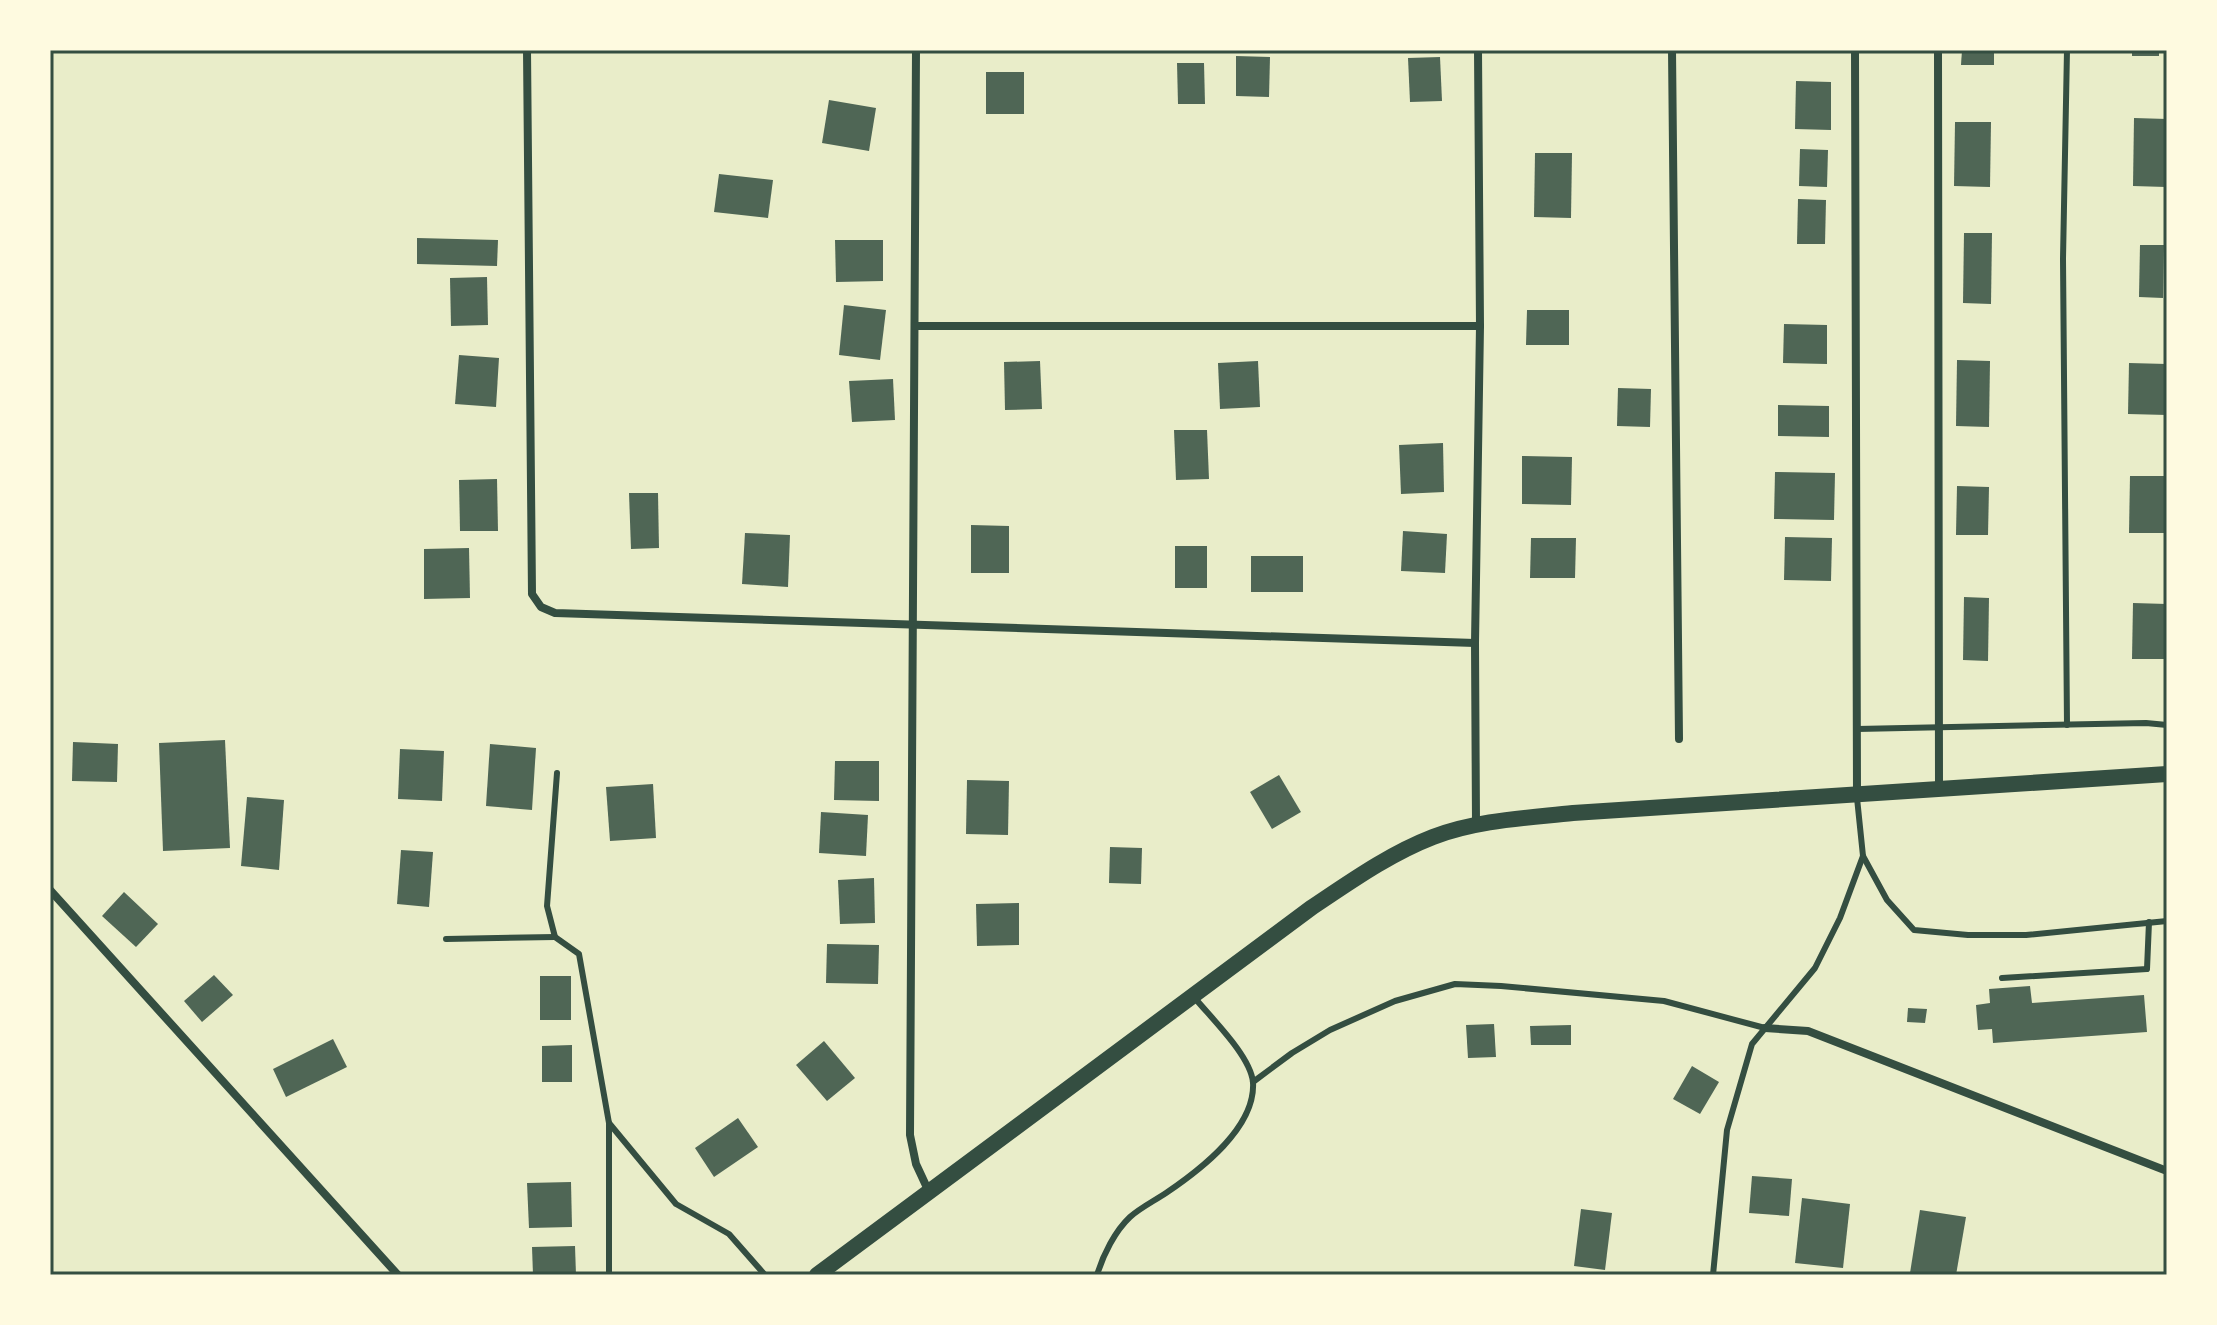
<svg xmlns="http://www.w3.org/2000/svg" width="2217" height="1325" font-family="'DM Sans',sans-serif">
<rect width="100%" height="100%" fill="#e9edc9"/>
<!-- building -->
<g fill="#4f6655">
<path d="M 1962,50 L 1994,50 L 1994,65 L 1961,65 Z"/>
<rect x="2132" y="50" width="27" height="6"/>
<path d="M 1236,56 L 1270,57 L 1269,97 L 1236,96 Z"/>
<path d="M 1440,57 L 1442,101 L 1410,102 L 1408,58 Z"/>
<path d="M 1177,63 L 1204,63 L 1205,104 L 1178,104 Z"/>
<rect x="986" y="72" width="38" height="42"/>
<path d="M 1796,81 L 1831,82 L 1831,130 L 1795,129 Z"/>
<path d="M 829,100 L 876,108 L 869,151 L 822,143 Z"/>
<path d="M 2134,118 L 2167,119 L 2166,187 L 2133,186 Z"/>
<path d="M 1955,122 L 1991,122 L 1990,187 L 1954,186 Z"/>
<path d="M 1800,149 L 1828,150 L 1827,187 L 1799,186 Z"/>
<path d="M 1535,153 L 1572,153 L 1571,218 L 1534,217 Z"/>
<path d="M 719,174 L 773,180 L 768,218 L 714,212 Z"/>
<path d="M 1798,199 L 1826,200 L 1825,244 L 1797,244 Z"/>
<path d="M 1964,233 L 1992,233 L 1991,304 L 1963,303 Z"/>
<path d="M 417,238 L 498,240 L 497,266 L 417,264 Z"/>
<path d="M 835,240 L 883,240 L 883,281 L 836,282 Z"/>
<path d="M 2140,245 L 2164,245 L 2163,298 L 2139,297 Z"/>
<path d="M 487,277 L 488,325 L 451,326 L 450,278 Z"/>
<path d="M 844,305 L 886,310 L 880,360 L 839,355 Z"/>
<path d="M 1527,310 L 1569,310 L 1569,345 L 1526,345 Z"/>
<path d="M 1784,324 L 1827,325 L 1827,364 L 1783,363 Z"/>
<path d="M 459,355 L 499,358 L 496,407 L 455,404 Z"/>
<path d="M 1957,360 L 1990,361 L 1989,427 L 1956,426 Z"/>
<path d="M 1040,361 L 1042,409 L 1005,410 L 1004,362 Z"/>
<path d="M 1258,361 L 1260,407 L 1220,409 L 1218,363 Z"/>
<path d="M 2129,363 L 2167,364 L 2167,415 L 2128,414 Z"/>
<path d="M 893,379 L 895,420 L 852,422 L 849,381 Z"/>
<path d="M 1618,388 L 1651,389 L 1650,427 L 1617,426 Z"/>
<path d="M 1778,405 L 1829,406 L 1829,437 L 1778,436 Z"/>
<path d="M 1174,430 L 1207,430 L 1209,479 L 1176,480 Z"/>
<path d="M 1443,443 L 1444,492 L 1401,494 L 1399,445 Z"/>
<path d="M 1522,456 L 1572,457 L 1571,505 L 1522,504 Z"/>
<path d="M 1775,472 L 1835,473 L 1834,520 L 1774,519 Z"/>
<path d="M 2130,476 L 2167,476 L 2167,533 L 2129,533 Z"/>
<path d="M 497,479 L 498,531 L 460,531 L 459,480 Z"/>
<path d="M 1957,486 L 1989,487 L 1988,535 L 1956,535 Z"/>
<path d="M 629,493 L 658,493 L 659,548 L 631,549 Z"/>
<path d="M 971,525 L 1009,526 L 1009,573 L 971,573 Z"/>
<path d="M 1403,531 L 1447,534 L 1445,573 L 1401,571 Z"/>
<path d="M 745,533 L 790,535 L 788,587 L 742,584 Z"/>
<path d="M 1785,537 L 1832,538 L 1831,581 L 1784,580 Z"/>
<path d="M 1531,538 L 1576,538 L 1575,578 L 1530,578 Z"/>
<rect x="1175" y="546" width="32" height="42"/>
<path d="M 469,548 L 470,598 L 424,599 L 424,549 Z"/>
<rect x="1251" y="556" width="52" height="36"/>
<path d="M 1964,597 L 1989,598 L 1988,661 L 1963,660 Z"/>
<path d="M 2133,603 L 2167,604 L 2166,659 L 2132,659 Z"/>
<path d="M 225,740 L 230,848 L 163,851 L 159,743 Z"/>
<path d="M 73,742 L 118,744 L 117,782 L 72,781 Z"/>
<path d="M 490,744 L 536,748 L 532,810 L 486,806 Z"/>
<path d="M 400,749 L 444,751 L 442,801 L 398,799 Z"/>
<path d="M 835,761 L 879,761 L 879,801 L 834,800 Z"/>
<path d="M 1279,775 L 1301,812 L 1272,829 L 1250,792 Z"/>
<path d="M 967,780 L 1009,781 L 1008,835 L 966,834 Z"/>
<path d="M 653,784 L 656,838 L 610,841 L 606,787 Z"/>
<path d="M 247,797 L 284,800 L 279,870 L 241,866 Z"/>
<path d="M 821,812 L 868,815 L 866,856 L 819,853 Z"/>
<path d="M 1110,847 L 1142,848 L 1141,884 L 1109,883 Z"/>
<path d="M 401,850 L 433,852 L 429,907 L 397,904 Z"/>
<path d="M 874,878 L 875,923 L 840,924 L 838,880 Z"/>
<path d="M 124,892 L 158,924 L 136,947 L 102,916 Z"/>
<path d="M 1019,903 L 1019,945 L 977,946 L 976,904 Z"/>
<path d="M 827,944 L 879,945 L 878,984 L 826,983 Z"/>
<path d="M 214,975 L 233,995 L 202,1022 L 184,1001 Z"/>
<rect x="540" y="976" width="31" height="44"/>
<path d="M 2030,986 L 2032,1003 L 2144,995 L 2147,1032 L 1993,1043 L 1992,1029 L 1978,1030 L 1976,1005 L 1990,1003 L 1989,989 Z"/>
<path d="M 1908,1008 L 1927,1009 L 1925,1023 L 1907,1022 Z"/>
<path d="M 1494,1024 L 1496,1057 L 1468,1058 L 1466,1025 Z"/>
<path d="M 1571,1025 L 1571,1045 L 1531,1045 L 1530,1026 Z"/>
<path d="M 333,1039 L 347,1067 L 286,1097 L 273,1069 Z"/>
<path d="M 824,1041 L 855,1078 L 827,1101 L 796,1065 Z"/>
<path d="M 572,1045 L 572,1082 L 542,1082 L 542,1046 Z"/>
<path d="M 1692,1066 L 1719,1082 L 1700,1114 L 1673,1099 Z"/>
<path d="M 738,1118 L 758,1147 L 714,1177 L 695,1148 Z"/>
<path d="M 1752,1176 L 1792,1179 L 1789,1216 L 1749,1213 Z"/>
<path d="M 571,1182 L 572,1227 L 529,1228 L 527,1183 Z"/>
<path d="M 1802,1198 L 1850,1204 L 1843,1268 L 1795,1263 Z"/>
<path d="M 1581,1209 L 1612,1213 L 1605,1270 L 1574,1266 Z"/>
<path d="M 1920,1210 L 1966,1217 L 1956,1275 L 1910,1273 Z"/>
<path d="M 575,1246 L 576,1275 L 533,1275 L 532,1247 Z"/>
</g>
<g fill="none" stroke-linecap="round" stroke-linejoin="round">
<!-- service -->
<g stroke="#344e41" stroke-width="6">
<path d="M 2067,725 L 2063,259 L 2067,50"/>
<path d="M 1857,729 L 2146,723 L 2167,725"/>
<path d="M 557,773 L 547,906 L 555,937 L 579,954 L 609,1123 L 676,1204 L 729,1234 L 765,1275"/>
<path d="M 1857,798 L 1863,856 L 1887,900 L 1914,930 L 1968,935 L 2026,935 L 2167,921"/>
<path d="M 446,939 L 555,937"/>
<path d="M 2002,978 L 2147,969 L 2149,922"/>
<path d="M 1253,1082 L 1292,1053 L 1330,1030 L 1395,1001 L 1455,984 L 1501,986 L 1664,1001 L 1765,1028"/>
<path d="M 609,1275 L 609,1123"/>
<path d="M 1097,1275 C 1103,1255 1115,1231 1130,1217 C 1140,1208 1154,1201 1166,1193 C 1200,1170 1256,1128 1253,1082 C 1250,1055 1211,1018 1194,997"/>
<path d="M 1713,1275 L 1727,1130 L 1752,1044 L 1815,968 L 1840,918 L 1863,856"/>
</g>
<!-- minor -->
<g stroke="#344e41" stroke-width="8">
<path d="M 527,50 L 532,594 L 541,607 L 555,613 L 1475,643"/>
<path d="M 916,50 L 910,1135 L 916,1164 L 929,1192"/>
<path d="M 1672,50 L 1679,739"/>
<path d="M 1855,50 L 1857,794"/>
<path d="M 1938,50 L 1939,789"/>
<path d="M 915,326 L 1480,326"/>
<path d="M 1476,824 L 1475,643 L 1480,326 L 1478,50"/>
<path d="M 50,890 L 398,1275"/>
<path d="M 1765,1028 L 1808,1031 L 2167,1171"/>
</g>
<!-- secondary -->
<path stroke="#344e41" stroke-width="16" d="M 817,1275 L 1311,908 C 1350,882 1389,854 1433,837 C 1477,820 1527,818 1573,813 L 2167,774"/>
</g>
<!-- border -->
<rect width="2217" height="1325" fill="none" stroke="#fefae0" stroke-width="104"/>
<rect x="52" y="52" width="2113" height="1221" fill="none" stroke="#344e41" stroke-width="3"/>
</svg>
